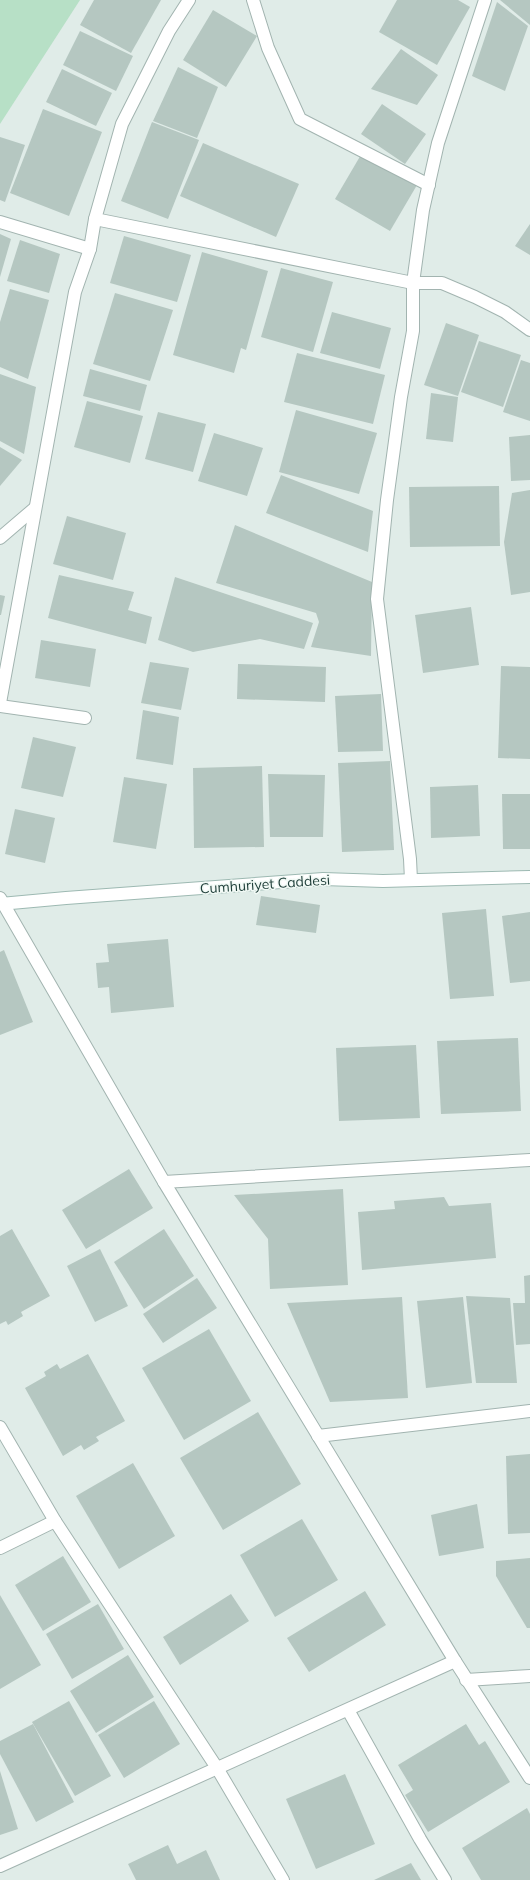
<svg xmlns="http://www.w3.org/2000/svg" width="530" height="1880" font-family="Mulish,sans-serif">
<rect width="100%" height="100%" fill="#e0ece8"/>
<!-- green -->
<path fill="#b7e0c6" d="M 0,0 L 80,0 L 0,124 Z"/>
<!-- building -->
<g fill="#b5c7c1">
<path d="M 94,0 L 161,0 L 131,53 L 80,25 Z"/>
<path d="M 397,0 L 458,0 L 470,7 L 437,65 L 379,32 Z"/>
<path d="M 500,0 L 530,0 L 530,25 Z"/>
<path d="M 497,2 L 528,26 L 505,91 L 472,76 Z"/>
<path d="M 213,10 L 257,36 L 226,87 L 183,60 Z"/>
<path d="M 80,31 L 133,56 L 116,91 L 63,65 Z"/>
<path d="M 401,49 L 438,75 L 417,105 L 371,89 Z"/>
<path d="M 178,67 L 218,87 L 197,138 L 153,121 Z"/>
<path d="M 62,69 L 112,93 L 96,126 L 46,102 Z"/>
<path d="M 382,104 L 426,134 L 405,164 L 361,134 Z"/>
<path d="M 43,109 L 102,132 L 69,216 L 10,193 Z"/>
<path d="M 152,122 L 199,140 L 168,219 L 121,201 Z"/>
<path d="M 0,137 L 25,145 L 5,202 L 0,200 Z"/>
<path d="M 203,143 L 299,184 L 276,237 L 180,196 Z"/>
<path d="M 362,153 L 417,185 L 390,231 L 335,199 Z"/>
<path d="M 530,224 L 530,255 L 515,246 Z"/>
<path d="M 0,234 L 11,239 L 0,277 Z"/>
<path d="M 124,236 L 191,255 L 177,302 L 110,283 Z"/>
<path d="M 20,240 L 60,254 L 49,293 L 7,281 Z"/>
<path d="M 202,252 L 268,271 L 246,350 L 241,348 L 234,373 L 173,355 Z"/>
<path d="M 281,268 L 333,282 L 313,352 L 261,337 Z"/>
<path d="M 10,289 L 49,300 L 28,379 L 0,367 L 0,322 Z"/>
<path d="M 115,293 L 173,310 L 150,381 L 93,364 Z"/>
<path d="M 332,312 L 391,328 L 380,369 L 320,353 Z"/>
<path d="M 446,323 L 479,335 L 458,396 L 424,385 Z"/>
<path d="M 479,341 L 521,355 L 503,407 L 461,392 Z"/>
<path d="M 297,353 L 385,375 L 373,424 L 284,402 Z"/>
<path d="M 521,360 L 530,363 L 530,421 L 503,412 Z"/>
<path d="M 90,369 L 147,385 L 140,411 L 83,396 Z"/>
<path d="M 0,374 L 36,387 L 24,454 L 0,441 Z"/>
<path d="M 431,393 L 458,397 L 453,442 L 426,439 Z"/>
<path d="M 87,401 L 143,416 L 130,463 L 74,447 Z"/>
<path d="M 296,410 L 377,433 L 359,494 L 279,472 Z"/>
<path d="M 158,412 L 206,424 L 193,472 L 145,459 Z"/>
<path d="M 214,433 L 263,448 L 247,496 L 198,481 Z"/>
<path d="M 530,435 L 530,480 L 511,481 L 509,437 Z"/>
<path d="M 0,447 L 22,460 L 0,486 Z"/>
<path d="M 281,475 L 373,511 L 368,552 L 266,513 Z"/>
<path d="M 499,486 L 500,546 L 410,547 L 409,487 Z"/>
<path d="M 530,490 L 530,592 L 511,595 L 504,542 L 512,493 Z"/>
<path d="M 67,516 L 126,533 L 113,580 L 53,564 Z"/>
<path d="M 235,525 L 372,582 L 371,656 L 311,647 L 319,622 L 316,613 L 216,583 Z"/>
<path d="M 59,575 L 134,592 L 128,610 L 152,617 L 146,644 L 48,618 Z"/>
<path d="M 175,577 L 313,623 L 304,649 L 260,639 L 193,652 L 158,640 Z"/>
<path d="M 0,595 L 5,596 L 1,615 L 0,615 Z"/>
<path d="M 471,607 L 479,665 L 423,673 L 415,615 Z"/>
<path d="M 41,640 L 96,649 L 90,687 L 35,678 Z"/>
<path d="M 150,662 L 189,668 L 181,710 L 141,703 Z"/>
<path d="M 238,664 L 326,667 L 325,702 L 237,699 Z"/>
<path d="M 501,666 L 530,667 L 530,759 L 498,758 Z"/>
<path d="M 381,694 L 383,751 L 338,752 L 335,696 Z"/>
<path d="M 143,710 L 179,717 L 173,765 L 136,759 Z"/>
<path d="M 33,737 L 76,747 L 63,797 L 21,788 Z"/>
<path d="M 390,761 L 394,850 L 342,852 L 338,763 Z"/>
<path d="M 262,766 L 264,847 L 194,848 L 193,768 Z"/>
<path d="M 268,774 L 325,775 L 323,837 L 270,837 Z"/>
<path d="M 124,777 L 167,784 L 156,849 L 113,842 Z"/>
<path d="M 478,785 L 480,836 L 431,838 L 430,787 Z"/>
<path d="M 502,794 L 530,794 L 530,849 L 503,849 Z"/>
<path d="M 15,809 L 55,818 L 45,863 L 5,854 Z"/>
<path d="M 261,896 L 320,905 L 316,933 L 256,925 Z"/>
<path d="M 486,909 L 494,996 L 450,999 L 442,913 Z"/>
<path d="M 530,912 L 530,981 L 510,983 L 502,916 Z"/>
<path d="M 168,939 L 174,1007 L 111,1013 L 109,987 L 98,988 L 96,963 L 109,962 L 107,944 Z"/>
<path d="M 4,950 L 33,1022 L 0,1035 L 0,952 Z"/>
<path d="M 518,1038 L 521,1111 L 441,1114 L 437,1041 Z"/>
<path d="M 416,1045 L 420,1118 L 339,1121 L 336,1048 Z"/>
<path d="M 129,1169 L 153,1208 L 86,1249 L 62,1210 Z"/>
<path d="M 343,1189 L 348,1285 L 270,1289 L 268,1239 L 234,1195 Z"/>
<path d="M 444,1197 L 449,1206 L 491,1203 L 496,1258 L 362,1270 L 358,1212 L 395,1209 L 394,1201 Z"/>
<path d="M 12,1229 L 50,1296 L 21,1312 L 23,1316 L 8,1325 L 6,1321 L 0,1324 L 0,1236 Z"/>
<path d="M 164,1229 L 194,1276 L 144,1309 L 114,1262 Z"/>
<path d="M 100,1249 L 128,1306 L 95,1322 L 67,1266 Z"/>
<path d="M 530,1275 L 530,1344 L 516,1345 L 513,1303 L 525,1303 L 524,1276 Z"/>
<path d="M 197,1278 L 217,1308 L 163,1343 L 143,1314 Z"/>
<path d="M 466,1296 L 510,1298 L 517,1383 L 476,1383 Z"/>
<path d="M 402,1297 L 408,1398 L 330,1402 L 287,1303 Z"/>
<path d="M 463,1297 L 472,1383 L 426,1388 L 417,1301 Z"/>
<path d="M 209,1329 L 251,1401 L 184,1440 L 142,1368 Z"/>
<path d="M 88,1354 L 125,1421 L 96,1437 L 99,1441 L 84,1450 L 81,1445 L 63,1456 L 25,1388 L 46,1376 L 44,1372 L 57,1364 L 60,1369 Z"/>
<path d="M 258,1412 L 301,1484 L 223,1530 L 180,1458 Z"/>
<path d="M 530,1454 L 530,1533 L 508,1534 L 506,1456 Z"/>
<path d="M 133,1463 L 175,1536 L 119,1569 L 76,1496 Z"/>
<path d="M 477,1504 L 484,1548 L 439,1556 L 431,1515 Z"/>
<path d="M 302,1519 L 338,1580 L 275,1617 L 240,1555 Z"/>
<path d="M 63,1556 L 91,1602 L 43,1631 L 15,1585 Z"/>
<path d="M 530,1558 L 530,1628 L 527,1628 L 496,1576 L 496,1561 Z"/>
<path d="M 365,1591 L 386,1625 L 309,1672 L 287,1638 Z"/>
<path d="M 231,1594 L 249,1621 L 180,1665 L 163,1637 Z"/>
<path d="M 0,1595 L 41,1665 L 0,1689 Z"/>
<path d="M 98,1604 L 124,1649 L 72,1679 L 46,1634 Z"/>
<path d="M 128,1655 L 154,1697 L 96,1733 L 70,1691 Z"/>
<path d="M 69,1701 L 111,1776 L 75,1796 L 32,1722 Z"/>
<path d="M 154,1701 L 180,1744 L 124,1778 L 98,1735 Z"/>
<path d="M 33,1724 L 74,1802 L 36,1822 L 0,1754 L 0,1741 Z"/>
<path d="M 466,1724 L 479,1745 L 485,1741 L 510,1782 L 428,1832 L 405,1795 L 413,1790 L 398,1765 Z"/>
<path d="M 0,1771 L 18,1829 L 0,1835 Z"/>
<path d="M 345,1774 L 375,1844 L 316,1869 L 286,1799 Z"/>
<path d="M 527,1808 L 530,1814 L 530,1880 L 481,1880 L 462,1848 Z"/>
<path d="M 168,1845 L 177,1864 L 206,1850 L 220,1880 L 136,1880 L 128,1864 Z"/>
<path d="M 411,1863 L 421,1880 L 374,1880 Z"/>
</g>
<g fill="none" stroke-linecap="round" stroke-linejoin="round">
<!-- street casing -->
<g stroke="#a2b4b0" stroke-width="14">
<g id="street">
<path d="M 253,0 L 268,48 L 300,119 L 429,185"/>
<path d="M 95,219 L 413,283 L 442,283 L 475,297 L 505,312 L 530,330"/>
<path d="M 0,222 L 90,249"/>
<path d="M 0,538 L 35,508"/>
<path d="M 0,703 L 75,292 L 90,249 L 95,219 L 122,124 L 169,31 L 189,0"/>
<path d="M 0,706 L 85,718"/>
<path d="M 411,880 L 410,859 L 377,599 L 387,500 L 401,397 L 413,331 L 413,283 L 423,210 L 438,143 L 485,0"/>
<path d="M 0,898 L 164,1182 L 455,1661 L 530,1778"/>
<path d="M 164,1182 L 530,1160"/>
<path d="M 0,1427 L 55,1521 L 217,1768 L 283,1880"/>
<path d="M 318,1436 L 530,1411"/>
<path d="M 0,1548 L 55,1521"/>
<path d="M 466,1680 L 530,1676"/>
<path d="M 348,1710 L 420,1839 L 445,1880"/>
<path d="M 0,1866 L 455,1661"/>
</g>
</g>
<!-- secondary casing -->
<g stroke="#9db9b2" stroke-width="14">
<path id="secondary" d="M 0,904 L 66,898 L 323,879 L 383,881 L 530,877"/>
</g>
<!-- street -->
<use href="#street" stroke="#fff" stroke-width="12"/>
<!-- secondary -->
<use href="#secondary" stroke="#fff" stroke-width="12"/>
</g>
<g text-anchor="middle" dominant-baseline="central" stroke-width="3" stroke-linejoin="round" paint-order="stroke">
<!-- street labels -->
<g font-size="14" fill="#1f3e39" stroke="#f1f9f5">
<text transform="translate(265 884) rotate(-4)">Cumhuriyet Caddesi</text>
</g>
</g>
</svg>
